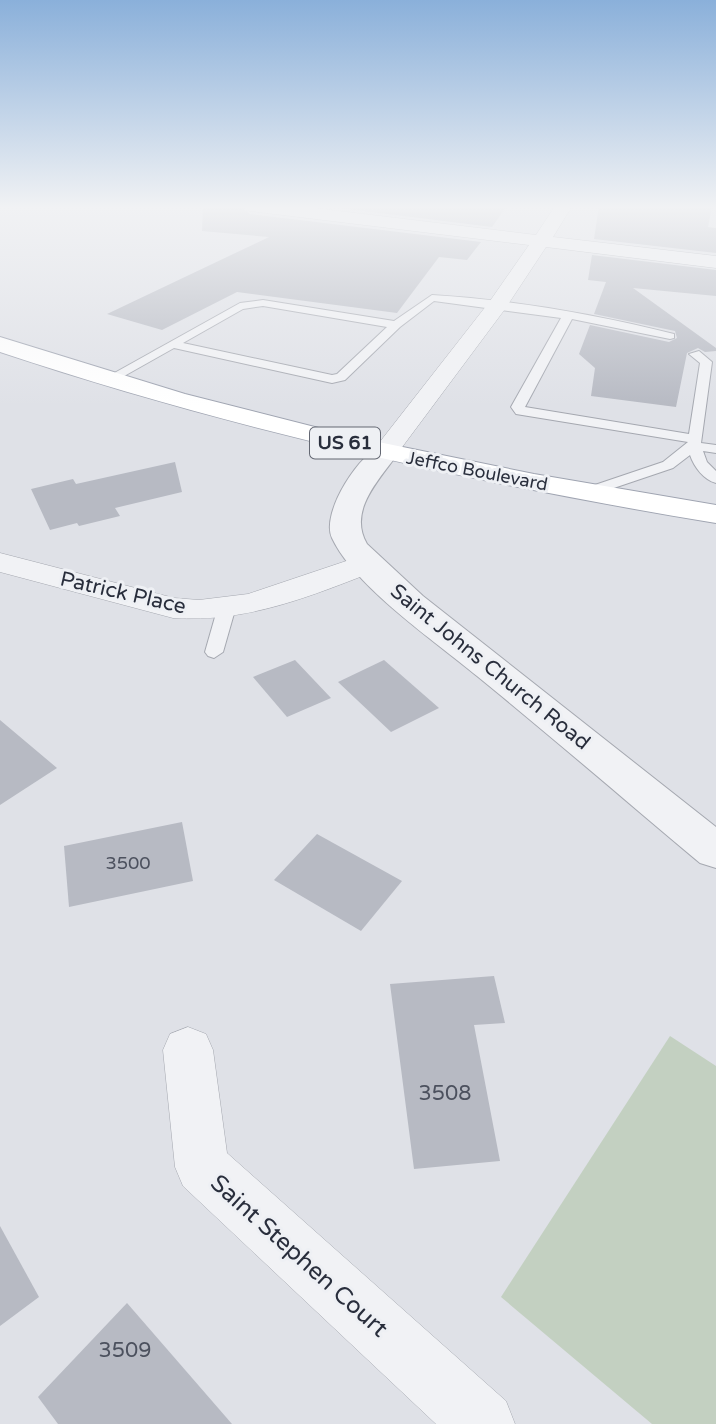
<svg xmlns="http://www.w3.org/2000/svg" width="716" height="1424" font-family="'Varela Round',sans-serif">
<rect width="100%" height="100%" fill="#dfe1e7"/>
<!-- green -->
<path fill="#c3d0c1" d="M 670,1036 L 716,1066 L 716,1424 L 652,1424 L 501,1297 Z"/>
<!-- building -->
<g fill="#b7bac3">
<path d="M 203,206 L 239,206 L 250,214 L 481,242 L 467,260 L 439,257 L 397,313 L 237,292 L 162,330 L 107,314 L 269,237 L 202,231 Z"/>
<path d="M 323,206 L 507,206 L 492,227 Z"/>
<path d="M 599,206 L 712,206 L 708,227 L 716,228 L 716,253 L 594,239 Z"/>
<path d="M 592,255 L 716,270 L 716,296 L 633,288 L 716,348 L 716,351 L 705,352 L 698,348 L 687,353 L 676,407 L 591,396 L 595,368 L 579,354 L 590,325 L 669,342 L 677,338 L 675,331 L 594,314 L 606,282 L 588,280 Z"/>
<path d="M 175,462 L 182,492 L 115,508 L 120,516 L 79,526 L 77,523 L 50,530 L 31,489 L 73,479 L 76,484 Z"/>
<path d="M 295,660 L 331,698 L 287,717 L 253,677 Z"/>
<path d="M 384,660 L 439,708 L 391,732 L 338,682 Z"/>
<path d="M 0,720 L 57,768 L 0,805 Z"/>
<path d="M 182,822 L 193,881 L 69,907 L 64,846 Z"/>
<path d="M 317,834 L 402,881 L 361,931 L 274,880 Z"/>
<path d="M 494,976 L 505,1023 L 474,1025 L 500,1161 L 414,1169 L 390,984 Z"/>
<path d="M 0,1226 L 39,1297 L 0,1326 Z"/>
<path d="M 127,1303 L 232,1424 L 58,1424 L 38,1397 Z"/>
</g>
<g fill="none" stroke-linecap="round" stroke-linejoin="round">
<!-- service casing -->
<g stroke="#a5a8b0" stroke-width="2">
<g id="service">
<path d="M 432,295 C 513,300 595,314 674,334 L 674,338 L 670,339 L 572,319 L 525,407 L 689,434 L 700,363 L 689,354 L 699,351 L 712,362 L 701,443 L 716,445 L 716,453 L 703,451 L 707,462 L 716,471 L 716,483 C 704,480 694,467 690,455 L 673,468 L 593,495 L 583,495 L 581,492 L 583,489 L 663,462 L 688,442 L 516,414 L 511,407 L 561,318 L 434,301 L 400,327 L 345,380 L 332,383 L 174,348 L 110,384 L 102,384 L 100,381 L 240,303 L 263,300 L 394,321 ZM 263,306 L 387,327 L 337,374 L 332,375 L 183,343 L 243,309 Z"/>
<path d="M 226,605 L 235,610 L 223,652 L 214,658 L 208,656 L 205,652 L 217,610 Z"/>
</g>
</g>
<!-- minor casing -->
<g stroke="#a5a8b0" stroke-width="1">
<g id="minor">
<path d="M 242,206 L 297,206 L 536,235 L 555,206 L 572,206 L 553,237 L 716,256 L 716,268 L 546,247 L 505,309 L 394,458 L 385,460 L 376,458 L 372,452 L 490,301 L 529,245 L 250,211 Z"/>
<path d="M 0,553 L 174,598 L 199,600 L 248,594 L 367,554 L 378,556 L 382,563 L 378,570 C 311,596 247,623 173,618 L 0,572 Z"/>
<path d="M 188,1027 L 206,1034 L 213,1050 L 227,1153 L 506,1401 L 515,1424 L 436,1424 L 183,1186 L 175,1167 L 163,1050 L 170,1034 Z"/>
</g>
</g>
<!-- tertiary casing -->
<g stroke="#a5a8b0" stroke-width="2">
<path id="tertiary" d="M 385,444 L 395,446 L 399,452 C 381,478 347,510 367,544 L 423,596 L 716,827 L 716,868 L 700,863 C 626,801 552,737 477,676 C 435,641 355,587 332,538 C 320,513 361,450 385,444 Z"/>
</g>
<!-- primary casing -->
<g stroke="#9fa4b1" stroke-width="2">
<path id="primary" d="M 0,337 L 185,394 L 354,437 L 534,474 L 716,505 L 716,523 C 473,483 234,430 0,352 Z"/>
</g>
<!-- service -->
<use href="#service" fill="#f1f2f5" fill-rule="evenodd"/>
<!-- minor -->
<use href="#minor" fill="#f1f2f5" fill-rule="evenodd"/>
<!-- tertiary -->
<use href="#tertiary" fill="#f1f2f5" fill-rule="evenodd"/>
<!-- primary -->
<use href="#primary" fill="#fff" fill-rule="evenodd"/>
</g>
<!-- sky -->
<linearGradient id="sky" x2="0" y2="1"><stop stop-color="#8ab0da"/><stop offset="0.51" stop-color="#f1f2f4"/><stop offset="1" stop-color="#f1f2f4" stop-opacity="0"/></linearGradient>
<rect width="716" height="406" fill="url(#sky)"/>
<g text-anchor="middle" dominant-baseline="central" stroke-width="6" stroke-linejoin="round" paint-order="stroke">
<!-- far-street labels -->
<g font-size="18" fill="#292e3c" stroke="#eef0f4">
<text transform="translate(477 471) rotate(11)">Jeffco Boulevard</text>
</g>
<!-- number labels -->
<g font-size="18" fill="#4c515e">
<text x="128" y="863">3500</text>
</g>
<!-- shield labels -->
<rect fill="#eef0f4" stroke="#646873" stroke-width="2" x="310" y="427.5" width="70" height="31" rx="5"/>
<g font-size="19" font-weight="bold" fill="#292e3c">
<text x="345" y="443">US 61</text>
</g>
<!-- street labels -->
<g font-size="21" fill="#292e3c" stroke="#eef0f4">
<text transform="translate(123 593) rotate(13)">Patrick Place</text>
<text transform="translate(490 667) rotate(39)">Saint Johns Church Road</text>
</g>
<!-- near-number labels -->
<g font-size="21" fill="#4c515e">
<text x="445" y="1093">3508</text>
<text x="125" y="1350">3509</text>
</g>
<!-- near-street labels -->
<g font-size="24" fill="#292e3c" stroke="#eef0f4">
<text transform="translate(299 1256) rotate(42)">Saint Stephen Court</text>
</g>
</g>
</svg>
